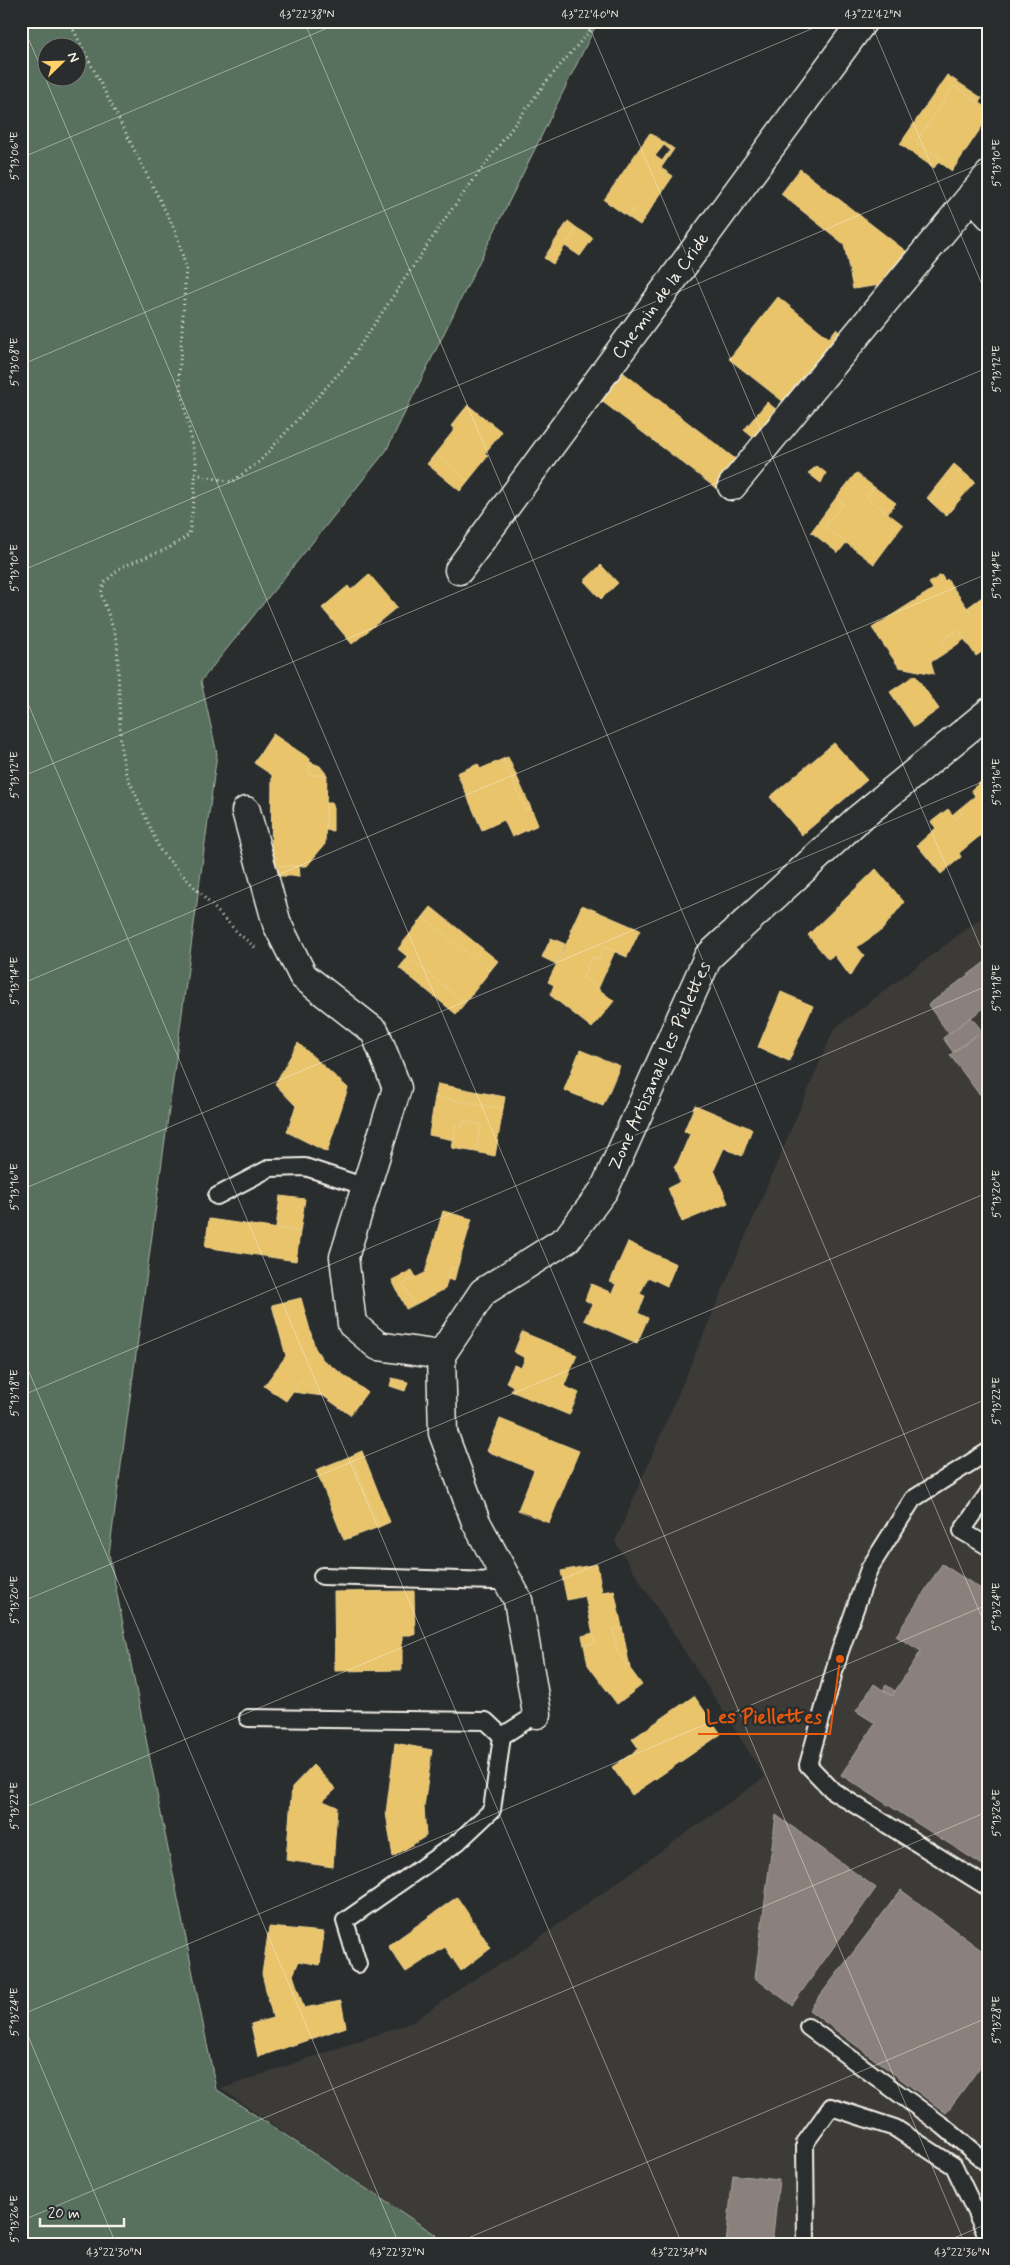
<svg xmlns="http://www.w3.org/2000/svg" width="1010" height="2265" font-family="Mynerve,sans-serif">
<rect width="100%" height="100%" fill="#2a2d2e"/>
<filter id="ink" filterUnits="userSpaceOnUse"><feTurbulence type="fractalNoise" baseFrequency=".02" numOctaves="2"/><feDisplacementMap in="SourceGraphic" scale="10" xChannelSelector="R" yChannelSelector="G"/><feConvolveMatrix kernelMatrix="1 2 1 2 8 2 1 2 1" color-interpolation-filters="sRGB"/></filter>
<g filter="url(#ink)">
<!-- built -->
<path fill="#3c3a38" d="M 989,912 L 989,2244 L 433,2244 L 435,2235 L 221,2089 L 413,2022 L 471,1981 L 514,1956 L 765,1777 L 615,1542 L 834,1029 Z"/>
<!-- green -->
<path fill="#58715f" stroke="#a6b1a4" fill-rule="evenodd" d="M 21,21 L 598,21 L 386,451 L 201,681 L 217,754 L 109,1554 L 216,2089 L 436,2235 L 433,2244 L 21,2244 ZM 48,48 L 78,48 L 78,78 L 48,78 Z"/>
<!-- homes -->
<g fill="#e9c46a" stroke="#ecd290" fill-rule="evenodd">
<path d="M 947,75 L 982,98 L 979,102 L 954,86 L 916,142 L 941,158 L 934,168 L 900,144 Z"/>
<path d="M 954,86 L 989,109 L 989,116 L 952,171 L 938,161 L 941,158 L 916,142 Z"/>
<path d="M 650,133 L 674,149 L 661,168 L 673,176 L 646,216 L 634,208 L 628,217 L 604,200 ZM 664,145 L 670,150 L 662,161 L 655,156 Z"/>
<path d="M 800,169 L 907,252 L 880,285 L 853,289 L 844,244 L 781,194 Z"/>
<path d="M 634,208 L 646,216 L 640,225 L 628,217 Z"/>
<path d="M 568,221 L 577,228 L 553,264 L 544,258 Z"/>
<path d="M 577,228 L 593,238 L 580,256 L 565,246 Z"/>
<path d="M 778,297 L 829,338 L 836,329 L 841,333 L 785,403 L 729,359 Z"/>
<path d="M 616,367 L 738,461 L 717,489 L 595,396 Z"/>
<path d="M 767,402 L 778,411 L 756,440 L 744,430 Z"/>
<path d="M 468,405 L 502,432 L 485,453 L 488,456 L 468,481 L 435,454 L 455,429 L 451,426 Z"/>
<path d="M 435,454 L 468,481 L 460,491 L 427,464 Z"/>
<path d="M 954,464 L 961,470 L 931,502 L 927,498 Z"/>
<path d="M 817,466 L 826,473 L 821,483 L 808,473 Z"/>
<path d="M 961,470 L 975,482 L 946,516 L 931,502 Z"/>
<path d="M 856,473 L 874,487 L 867,497 L 903,525 L 874,564 L 825,527 L 843,503 L 836,498 Z"/>
<path d="M 874,487 L 896,503 L 888,513 L 867,497 Z"/>
<path d="M 836,498 L 843,503 L 825,527 L 846,543 L 838,553 L 811,532 Z"/>
<path d="M 601,565 L 618,583 L 601,599 L 584,581 Z"/>
<path d="M 369,574 L 397,607 L 352,644 L 322,608 L 348,586 L 351,590 Z"/>
<path d="M 941,575 L 945,581 L 947,579 L 973,616 L 989,605 L 989,647 L 976,656 L 958,630 L 941,641 L 948,651 L 931,662 L 934,674 L 899,667 L 872,628 L 933,589 L 929,583 Z"/>
<path d="M 989,592 L 989,605 L 973,616 L 967,608 Z"/>
<path d="M 958,630 L 965,639 L 948,651 L 941,641 Z"/>
<path d="M 915,675 L 939,709 L 914,727 L 890,692 Z"/>
<path d="M 273,734 L 310,759 L 309,775 L 327,775 L 325,844 L 307,866 L 271,866 L 272,775 L 254,763 Z"/>
<path d="M 834,743 L 867,780 L 802,835 L 770,797 Z"/>
<path d="M 508,757 L 531,808 L 526,810 L 503,759 Z"/>
<path d="M 503,759 L 526,810 L 531,808 L 538,825 L 512,837 L 504,820 L 482,830 L 457,773 L 478,764 L 480,769 Z"/>
<path d="M 310,762 L 320,766 L 327,775 L 309,775 Z"/>
<path d="M 989,775 L 989,834 L 983,838 L 981,835 L 959,853 L 961,857 L 941,874 L 917,845 L 936,828 L 931,822 L 948,809 L 956,819 L 962,814 L 959,809 L 975,796 L 971,790 Z"/>
<path d="M 326,803 L 333,803 L 333,831 L 326,830 Z"/>
<path d="M 959,809 L 962,814 L 956,819 L 952,815 Z"/>
<path d="M 278,866 L 299,866 L 300,876 L 278,876 Z"/>
<path d="M 876,869 L 904,902 L 882,930 L 857,947 L 864,955 L 850,976 L 834,955 L 828,959 L 808,935 Z"/>
<path d="M 582,905 L 640,930 L 627,957 L 604,947 L 598,960 L 592,957 L 583,977 L 614,1001 L 592,1028 L 550,995 L 554,985 L 548,982 L 572,932 L 570,931 Z"/>
<path d="M 431,907 L 498,961 L 490,971 L 423,917 Z"/>
<path d="M 423,917 L 490,971 L 465,1003 L 398,949 Z"/>
<path d="M 551,938 L 565,944 L 556,964 L 542,957 Z"/>
<path d="M 604,947 L 615,951 L 598,989 L 583,977 L 592,957 L 598,960 Z"/>
<path d="M 408,957 L 465,1003 L 456,1014 L 399,968 Z"/>
<path d="M 781,992 L 813,1006 L 789,1061 L 758,1047 Z"/>
<path d="M 298,1043 L 348,1088 L 327,1152 L 287,1132 L 296,1106 L 275,1084 Z"/>
<path d="M 580,1050 L 620,1066 L 603,1106 L 564,1090 Z"/>
<path d="M 438,1084 L 505,1097 L 503,1109 L 435,1097 Z"/>
<path d="M 435,1097 L 503,1109 L 495,1156 L 476,1152 L 481,1125 L 464,1121 L 463,1126 L 456,1124 L 454,1140 L 429,1135 Z"/>
<path d="M 695,1105 L 752,1129 L 742,1156 L 724,1148 L 714,1170 L 728,1203 L 682,1222 L 668,1188 L 680,1182 L 674,1166 L 677,1164 L 690,1134 L 684,1131 Z"/>
<path d="M 464,1121 L 481,1125 L 476,1152 L 452,1148 L 456,1124 L 463,1126 Z"/>
<path d="M 280,1196 L 305,1199 L 300,1232 L 276,1228 Z"/>
<path d="M 443,1211 L 472,1219 L 457,1269 L 451,1267 L 445,1289 L 414,1305 L 403,1284 L 425,1273 Z"/>
<path d="M 209,1219 L 300,1232 L 296,1261 L 205,1247 Z"/>
<path d="M 628,1242 L 676,1264 L 667,1286 L 648,1277 L 640,1294 L 645,1296 L 638,1313 L 648,1318 L 637,1343 L 584,1320 L 592,1304 L 585,1300 L 591,1284 L 612,1293 L 616,1284 L 610,1282 Z"/>
<path d="M 451,1267 L 457,1269 L 454,1281 L 447,1279 Z"/>
<path d="M 412,1270 L 416,1277 L 403,1284 L 414,1305 L 406,1309 L 392,1280 Z"/>
<path d="M 301,1298 L 315,1348 L 323,1360 L 367,1392 L 350,1415 L 301,1380 L 286,1401 L 264,1386 L 286,1356 L 272,1305 Z"/>
<path d="M 522,1332 L 577,1355 L 564,1386 L 579,1393 L 569,1415 L 511,1391 L 513,1386 L 506,1382 L 514,1365 L 521,1368 L 525,1358 L 514,1352 Z"/>
<path d="M 392,1378 L 408,1382 L 405,1391 L 390,1386 Z"/>
<path d="M 301,1380 L 323,1396 L 293,1392 Z"/>
<path d="M 500,1419 L 579,1451 L 549,1523 L 518,1510 L 534,1470 L 487,1451 Z"/>
<path d="M 362,1451 L 390,1522 L 379,1527 L 351,1456 Z"/>
<path d="M 351,1456 L 379,1527 L 344,1540 L 316,1470 Z"/>
<path d="M 597,1564 L 602,1592 L 614,1590 L 622,1627 L 613,1629 L 617,1651 L 642,1685 L 617,1704 L 588,1665 L 584,1645 L 595,1643 L 585,1596 L 567,1600 L 561,1571 Z"/>
<path d="M 414,1591 L 415,1635 L 402,1635 L 402,1670 L 335,1671 L 334,1592 Z"/>
<path d="M 622,1627 L 630,1668 L 617,1651 L 613,1629 Z"/>
<path d="M 593,1633 L 595,1643 L 584,1645 L 582,1636 Z"/>
<path d="M 694,1696 L 721,1734 L 632,1795 L 612,1767 L 639,1749 L 632,1739 Z"/>
<path d="M 395,1743 L 432,1750 L 424,1807 L 426,1836 L 393,1857 L 386,1813 Z"/>
<path d="M 313,1765 L 336,1789 L 323,1801 L 337,1807 L 333,1867 L 286,1860 L 292,1787 Z"/>
<path d="M 457,1897 L 491,1948 L 461,1971 L 445,1947 L 406,1972 L 388,1946 Z"/>
<path d="M 269,1927 L 324,1932 L 320,1965 L 299,1961 L 293,1975 L 304,2008 L 341,2001 L 346,2027 L 258,2057 L 251,2024 L 273,2018 L 262,1974 Z"/>
</g>
<!-- industry -->
<g fill="#8a817c" stroke="#aaa39c">
<path d="M 989,959 L 989,1004 L 949,1034 L 928,1005 Z"/>
<path d="M 971,1017 L 982,1031 L 953,1052 L 943,1038 Z"/>
<path d="M 987,1027 L 989,1087 L 979,1094 L 950,1055 Z"/>
<path d="M 942,1564 L 989,1594 L 989,1869 L 841,1775 L 875,1723 L 856,1711 L 874,1684 L 892,1696 L 921,1651 L 896,1636 Z"/>
<path d="M 886,1685 L 895,1691 L 892,1696 L 883,1690 Z"/>
<path d="M 776,1815 L 876,1888 L 792,2005 L 755,1978 Z"/>
<path d="M 901,1890 L 989,1956 L 989,2055 L 946,2113 L 809,2010 Z"/>
<path d="M 733,2175 L 779,2180 L 772,2244 L 726,2244 Z"/>
</g>
<g fill="none" stroke-linecap="round" stroke-linejoin="round">
<!-- service casing -->
<g stroke="#f4f1e8" stroke-width="20">
<g id="service">
<path d="M 217,1196 L 270,1168 L 305,1167 L 366,1187"/>
<path d="M 989,1451 L 913,1499 L 869,1569 L 839,1654 L 808,1765 L 833,1791 L 989,1888"/>
<path d="M 989,1492 L 962,1531 L 989,1547"/>
<path d="M 322,1576 L 495,1581 L 507,1579"/>
<path d="M 248,1718 L 486,1721 L 502,1736"/>
<path d="M 358,1964 L 345,1921 L 458,1842 L 492,1810 L 502,1736 L 537,1714"/>
<path d="M 808,2027 L 943,2126 L 989,2165"/>
<path d="M 806,2244 L 805,2143 L 831,2107 L 895,2128 L 954,2166 L 989,2240"/>
</g>
</g>
<!-- minor casing -->
<g stroke="#f4f1e8" stroke-width="31">
<g id="minor">
<path d="M 973,194 L 989,215"/>
<path d="M 732,486 L 989,175"/>
<path d="M 459,570 L 863,21"/>
<path d="M 246,811 L 277,924 L 303,976 L 375,1032 L 397,1088 L 344,1257 L 352,1324 L 378,1346 L 441,1355"/>
<path d="M 537,1714 L 518,1600 L 476,1522 L 443,1433 L 441,1355 L 483,1292 L 567,1239 L 604,1190 L 708,957 L 857,820 L 989,712"/>
</g>
</g>
<!-- path -->
<g stroke="#f4f1e8" stroke-width="3" stroke-dasharray="1 4" stroke-linecap="butt">
<path d="M 69,21 L 176,232 L 186,268 L 179,378 L 196,463 L 194,499 L 189,535 L 169,548 L 121,567 L 104,583 L 101,594 L 117,639 L 121,750 L 126,773 L 161,852 L 238,933 L 257,949"/>
<path d="M 195,474 L 232,482 L 260,461 L 349,362 L 447,216 L 546,82 L 598,21"/>
</g>
<!-- service -->
<use href="#service" stroke="#2a2d2e" stroke-width="16"/>
<!-- minor -->
<use href="#minor" stroke="#2a2d2e" stroke-width="28"/>
</g>
</g>
<!-- ticks -->
<path fill="none" stroke="#f4f1e8" stroke-width="1" stroke-opacity="0.45" d="M 21,21 L 965,2244M 304,21 L 989,1634M 587,21 L 989,967M 870,21 L 989,301M 21,158 L 344,21M 21,365 L 830,21M 21,571 L 989,160M 21,687 L 682,2244M 21,777 L 989,367M 21,984 L 989,573M 21,1190 L 989,779M 21,1353 L 399,2244M 21,1396 L 989,985M 21,1602 L 989,1192M 21,1809 L 989,1398M 21,2015 L 989,1604M 21,2019 L 116,2244M 21,2221 L 989,1811M 454,2244 L 989,2017M 940,2244 L 989,2223"/>
<g text-anchor="middle" dominant-baseline="central" stroke-width="5" stroke-linejoin="round" paint-order="stroke">
<!-- street labels -->
<g font-size="18" fill="#f4f1e8" stroke="#2a2d2e">
<text transform="translate(661 296) rotate(-54)">Chemin de la Cride</text>
<text transform="translate(660 1066) rotate(-66)">Zone Artisanale les Pielettes</text>
</g>
</g>
<!-- callouts -->
<path fill="none" stroke="#e8590c" stroke-width="2" d="M840 1659L830 1734H698"/>
<circle fill="#e8590c" stroke="#2a2d2e" stroke-width="2" cx="840" cy="1659" r="5"/>
<g font-size="19" text-anchor="middle" font-weight="bold" fill="#e8590c" stroke="#2a2d2e" stroke-width="5" stroke-linejoin="round" paint-order="stroke">
<text x="764" y="1723">Les Piellettes</text>
</g>
<!-- margin -->
<rect width="1010" height="2265" fill="none" stroke="#2a2d2e" stroke-width="55"/>
<!-- north arrow -->
<g transform="translate(62 62) rotate(67)"><circle r="24" fill="#2a2d2e" stroke="#7b7b78"/>
<path d="M0-4L9 19L0 12L-9 19Z" fill="#ffd166"/>
<text y="-8" font-size="14" font-weight="bold" text-anchor="middle" fill="#f4f1e8">N</text>
</g>
<!-- scale -->
<path d="M40 2218v8h84v-8" fill="none" stroke="#f4f1e8" stroke-width="2.5"/>
<text x="48" y="2218" font-size="15" fill="#f4f1e8" stroke="#2a2d2e" stroke-width="4" paint-order="stroke">20 m</text>
<rect x="28" y="28" width="954" height="2210" fill="none" stroke="#f4f1e8" stroke-width="2"/>
<g font-size="12" text-anchor="middle" fill="#f4f1e8">
<text x="307" y="18">43°22'38"N</text>
<text x="590" y="18">43°22'40"N</text>
<text x="873" y="18">43°22'42"N</text>
<text transform="translate(14 156) rotate(-90)" y="4">5°13'06"E</text>
<text transform="translate(996 163) rotate(-90)" y="4">5°13'10"E</text>
<text transform="translate(14 362) rotate(-90)" y="4">5°13'08"E</text>
<text transform="translate(996 369) rotate(-90)" y="4">5°13'12"E</text>
<text transform="translate(14 568) rotate(-90)" y="4">5°13'10"E</text>
<text transform="translate(996 575) rotate(-90)" y="4">5°13'14"E</text>
<text transform="translate(14 775) rotate(-90)" y="4">5°13'12"E</text>
<text transform="translate(996 782) rotate(-90)" y="4">5°13'16"E</text>
<text transform="translate(14 981) rotate(-90)" y="4">5°13'14"E</text>
<text transform="translate(996 988) rotate(-90)" y="4">5°13'18"E</text>
<text transform="translate(14 1187) rotate(-90)" y="4">5°13'16"E</text>
<text transform="translate(996 1194) rotate(-90)" y="4">5°13'20"E</text>
<text transform="translate(14 1393) rotate(-90)" y="4">5°13'18"E</text>
<text transform="translate(996 1401) rotate(-90)" y="4">5°13'22"E</text>
<text transform="translate(14 1600) rotate(-90)" y="4">5°13'20"E</text>
<text transform="translate(996 1607) rotate(-90)" y="4">5°13'24"E</text>
<text transform="translate(14 1806) rotate(-90)" y="4">5°13'22"E</text>
<text transform="translate(996 1813) rotate(-90)" y="4">5°13'26"E</text>
<text transform="translate(14 2012) rotate(-90)" y="4">5°13'24"E</text>
<text transform="translate(996 2020) rotate(-90)" y="4">5°13'28"E</text>
<text transform="translate(14 2219) rotate(-90)" y="4">5°13'26"E</text>
<text x="114" y="2256">43°22'30"N</text>
<text x="397" y="2256">43°22'32"N</text>
<text x="679" y="2256">43°22'34"N</text>
<text x="962" y="2256">43°22'36"N</text>
</g>
</svg>
